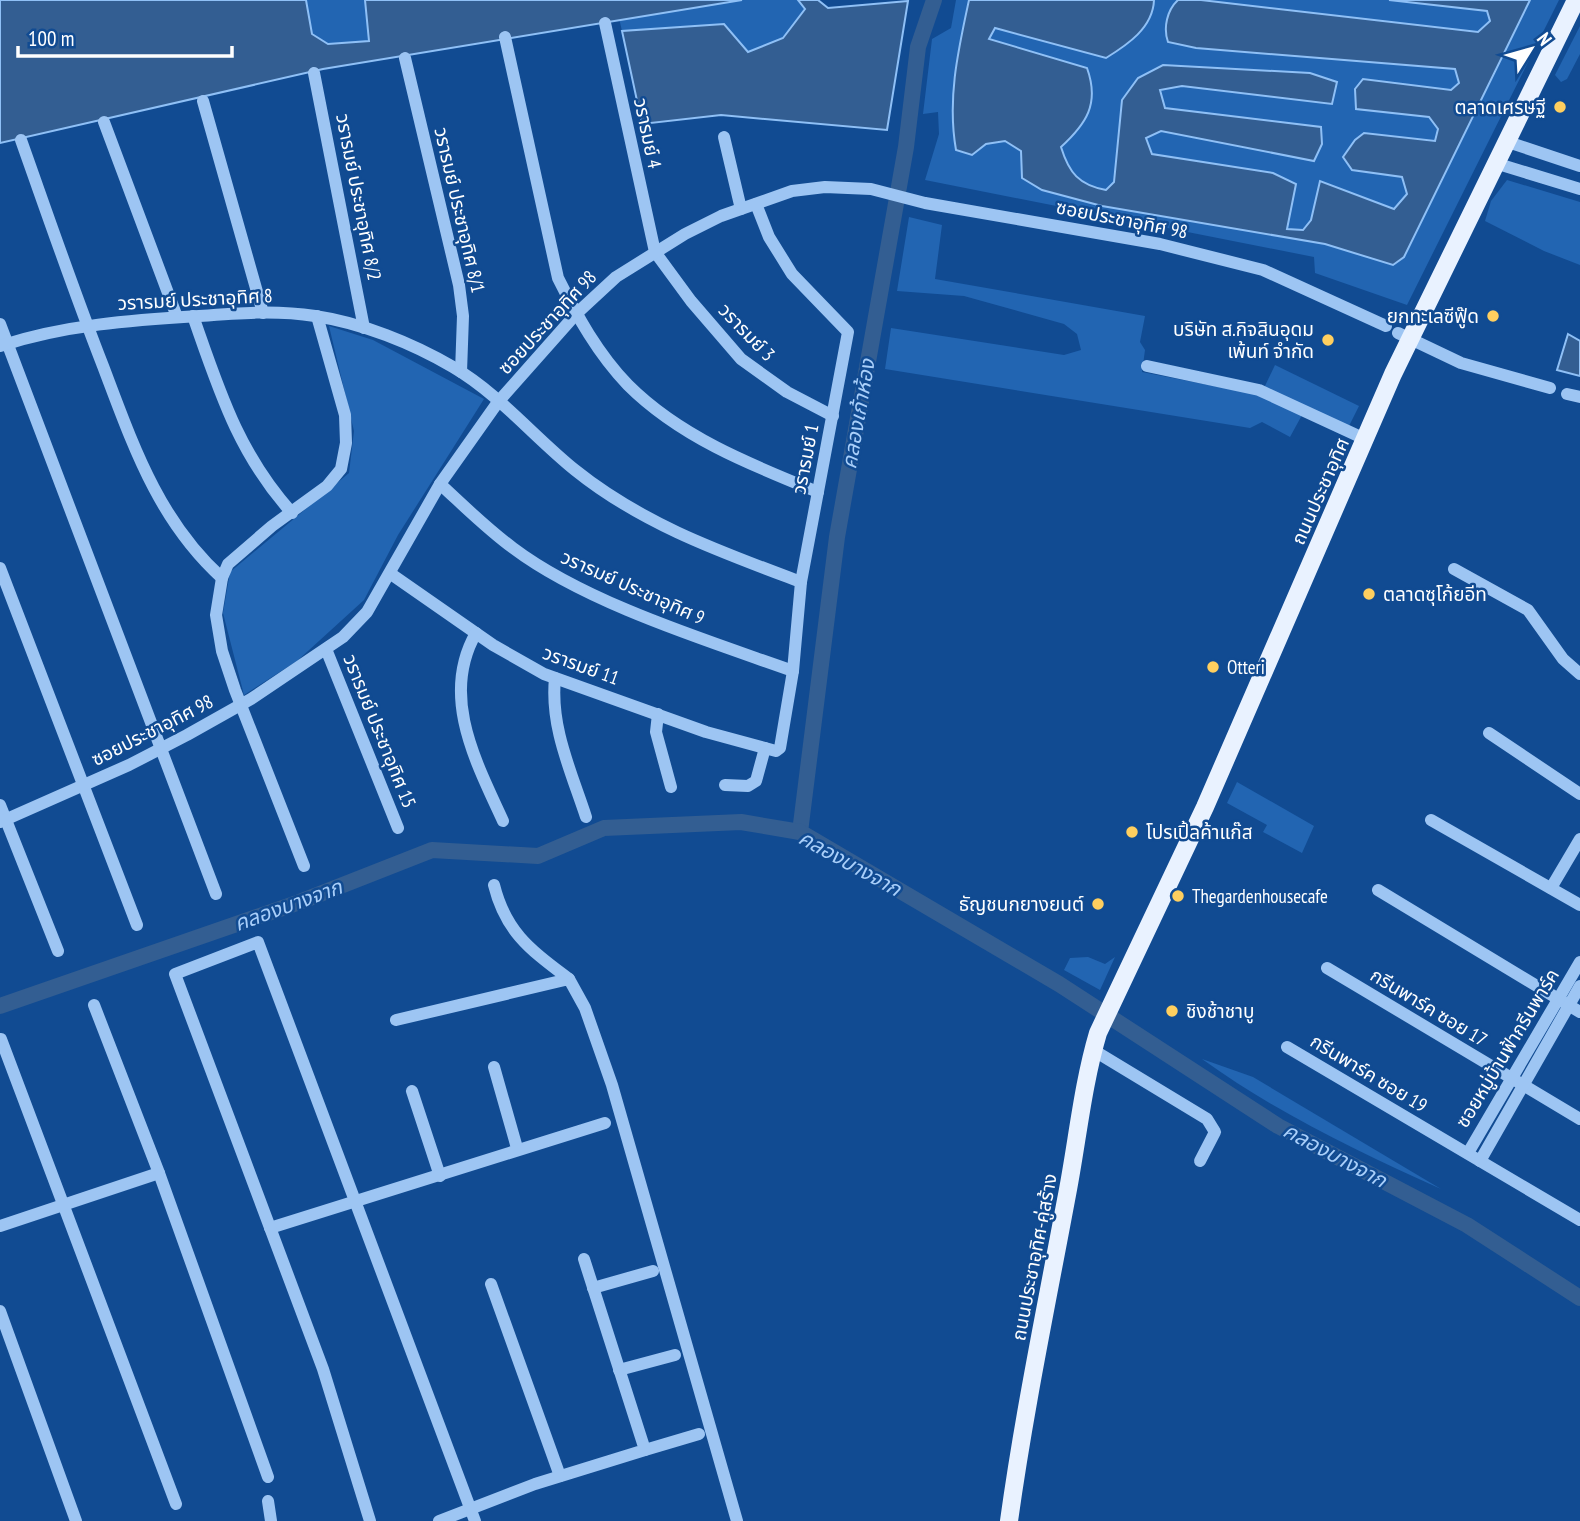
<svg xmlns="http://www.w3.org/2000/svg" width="1580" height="1521" font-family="'PT Sans Narrow','Noto Sans Thai',sans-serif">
<rect width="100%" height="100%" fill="#114b92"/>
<!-- green -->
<g fill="#2265b2">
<path d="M 306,0 L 365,0 L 370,41 L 328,44 L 312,35 Z"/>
<path d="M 742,0 L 798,0 L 806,9 L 783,38 L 748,52 L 724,24 L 622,31 L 619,18 Z"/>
<path d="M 956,0 L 1559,0 L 1407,305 L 1315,273 L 1314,257 L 925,180 L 939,134 L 938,112 L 923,114 L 932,39 L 951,28 Z"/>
<path d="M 1580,26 L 1580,54 L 1567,79 L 1561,82 L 1555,75 Z"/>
<path d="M 1507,180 L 1580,202 L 1580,265 L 1544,251 L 1485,221 L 1491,201 Z"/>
<path d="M 909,217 L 942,225 L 935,279 L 1145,316 L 1140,342 L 1145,350 L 1142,372 L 1255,394 L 1302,415 L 1290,437 L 1262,422 L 1250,428 L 885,369 L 891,328 L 1064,355 L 1081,350 L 1077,334 L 1064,324 L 964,296 L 897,291 Z"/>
<path d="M 329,326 L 373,340 L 484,399 L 398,535 L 364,600 L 297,661 L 244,695 L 223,613 L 230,572 L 349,473 L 354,431 Z"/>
<path d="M 1275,365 L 1359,406 L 1349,426 L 1264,388 Z"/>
<path d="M 1237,782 L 1314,826 L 1302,853 L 1263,832 L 1267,825 L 1227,803 Z"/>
<path d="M 1088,957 L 1105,964 L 1115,957 L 1100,990 L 1064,970 L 1070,958 Z"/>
<path d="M 1202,1059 L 1253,1077 L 1441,1189 C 1357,1151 1277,1113 1202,1059 Z"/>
</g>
<!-- water -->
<g fill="#335e92" stroke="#8fc0f6" stroke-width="2">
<path d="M 0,0 L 306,0 L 312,34 L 328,44 L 369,41 L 365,0 L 742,0 L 323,69 L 0,143 Z"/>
<path d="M 798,0 L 818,0 L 828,8 L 908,1 L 887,130 L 721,115 L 642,124 L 622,31 L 724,24 L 748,52 L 783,38 L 805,9 Z"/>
<path d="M 969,0 L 1154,0 C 1153,28 1127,45 1106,58 L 995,28 L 989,39 L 1087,68 C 1100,104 1086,124 1061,147 C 1069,173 1079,185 1106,190 L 1114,182 L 1122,100 L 1138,78 L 1163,65 L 1310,73 L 1337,82 L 1332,104 L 1182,86 L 1160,90 L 1165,108 L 1321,127 L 1322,144 L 1314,161 L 1161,131 L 1146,138 L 1152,154 L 1273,173 L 1296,184 L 1287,229 L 1303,230 L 1311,220 L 1320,181 L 1394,209 L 1407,194 L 1402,177 L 1352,170 L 1343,157 L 1355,140 L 1364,133 L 1435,141 L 1438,129 L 1429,117 L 1356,109 L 1355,89 L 1363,79 L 1451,90 L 1459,83 L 1455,69 L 1196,48 L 1168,42 C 1163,28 1167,10 1178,0 L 1201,0 L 1478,32 L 1490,21 L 1487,11 L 1389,0 L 1530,0 L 1404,257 L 1393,265 L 1325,244 L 1102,206 L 1042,190 L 1022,178 L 1021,151 L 1005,141 L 986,144 L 972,155 L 956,150 C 947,99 958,51 969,0 Z"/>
<path d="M 1568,334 L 1580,341 L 1580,376 L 1557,370 Z"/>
</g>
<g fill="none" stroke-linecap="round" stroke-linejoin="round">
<!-- canal -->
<g stroke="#335e92" stroke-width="16">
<path d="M 800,832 L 837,537 L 906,147 L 918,47 L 934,0"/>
<path d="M 0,1006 L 297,903 L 432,850 L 538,856 L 604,828 L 741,822 L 800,832 L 1059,984 L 1278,1126 L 1467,1225 L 1580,1298"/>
</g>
<!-- minor -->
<g stroke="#9dc5f3" stroke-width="12">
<path d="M 605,23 L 655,252 L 691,301 L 741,359 L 787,392 L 833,416"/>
<path d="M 505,37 L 558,278 C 577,316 598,354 628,385 C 680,437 751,465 818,492"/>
<path d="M 405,58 L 459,285 L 463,316 L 461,372"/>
<path d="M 314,73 L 364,328"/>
<path d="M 203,101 L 263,313"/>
<path d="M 104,122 L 177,317"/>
<path d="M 724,137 L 741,209"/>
<path d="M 21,140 C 48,216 74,292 103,366 C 133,445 158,520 222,578"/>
<path d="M 1505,141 L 1580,166"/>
<path d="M 1495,163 L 1580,189"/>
<path d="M 193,316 C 219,390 238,453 292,513"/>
<path d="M 0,324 L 216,894"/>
<path d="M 1398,333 L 1461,363 L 1550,388"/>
<path d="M 0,346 C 64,325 132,320 199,316 C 237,313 276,310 315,316 C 362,323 412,343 453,367 C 499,394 534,437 575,470 C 642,524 721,552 801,582"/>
<path d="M 1147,366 L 1259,390 L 1365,439"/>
<path d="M 1567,394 L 1580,397"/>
<path d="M 440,484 C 464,506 487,529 513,548 C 586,603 706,640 793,671"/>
<path d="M 0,568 L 137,925"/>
<path d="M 1454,569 L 1528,610 L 1563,659 L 1580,674"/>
<path d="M 391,574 L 493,645 L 544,674 L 706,732 L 776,751 L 780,748 L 793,671 L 801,582 L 848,332 L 792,274 L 769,237 L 756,204"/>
<path d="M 476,633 C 440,696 476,762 503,821"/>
<path d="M 326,649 L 398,828"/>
<path d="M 555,678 C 550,727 571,771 586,817"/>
<path d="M 658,714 L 656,732 L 671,787"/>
<path d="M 1489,733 L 1580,794"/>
<path d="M 725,785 L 748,786 L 756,781 L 765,748"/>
<path d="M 0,805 L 58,951"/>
<path d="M 1431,820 L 1580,905"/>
<path d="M 0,822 L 129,765 L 187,735 L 251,699 L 343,637 L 367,612 L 440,484 L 498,402 L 576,314 L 616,277 L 685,234 L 721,216 L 792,191 L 825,187 L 871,189 L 925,203 L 1160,244 L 1263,270 L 1386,326"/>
<path d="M 304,866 L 235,690 L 222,651 L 216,615 L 222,578 L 228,564 L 272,526 L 327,486 L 341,469 L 346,443 L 345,415 L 317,316"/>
<path d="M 494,885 C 506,933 531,950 569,979"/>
<path d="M 1551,888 L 1580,839"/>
<path d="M 1378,890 L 1580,1012"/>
<path d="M 1327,968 L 1580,1119"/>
<path d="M 94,1005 L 159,1173 L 268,1477"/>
<path d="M 396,1020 L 569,979 L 585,1008 L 612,1085 L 737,1521"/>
<path d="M 1,1039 L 176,1504"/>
<path d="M 1287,1047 L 1580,1220"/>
<path d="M 1093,1050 L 1207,1119 L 1215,1132 L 1200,1161"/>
<path d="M 494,1067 L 517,1148"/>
<path d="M 412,1091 L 440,1176"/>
<path d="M 1468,1153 L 1580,962"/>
<path d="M 1480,1161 L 1580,986"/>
<path d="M 0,1226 L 159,1173"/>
<path d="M 270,1228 L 605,1123"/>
<path d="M 491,1284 L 560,1476"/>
<path d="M 593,1288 L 653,1271"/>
<path d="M 0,1311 L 76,1521"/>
<path d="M 619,1370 L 675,1355"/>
<path d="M 645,1450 L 699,1434"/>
<path d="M 268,1501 L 271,1521"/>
<path d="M 370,1521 L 323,1369 L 175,974 L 258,942 L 475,1521"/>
<path d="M 439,1521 L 535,1484 L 645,1450 L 584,1259"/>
</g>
<!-- major -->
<path stroke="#e9f2ff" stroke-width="18" d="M 1009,1521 C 1024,1413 1046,1307 1066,1200 C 1077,1145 1082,1087 1098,1033 L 1205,807 L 1393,374 L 1576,0"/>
</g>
<!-- markers -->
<g fill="#ffcf5f" stroke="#114b92" stroke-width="2.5">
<circle cx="1560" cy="107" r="7"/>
<circle cx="1493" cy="316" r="7"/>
<circle cx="1328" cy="340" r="7"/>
<circle cx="1369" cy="594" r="7"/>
<circle cx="1213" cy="667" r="7"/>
<circle cx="1132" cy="832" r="7"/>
<circle cx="1178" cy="896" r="7"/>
<circle cx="1098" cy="904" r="7"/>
<circle cx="1172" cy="1011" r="7"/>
</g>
<g text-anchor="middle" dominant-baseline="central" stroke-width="5" stroke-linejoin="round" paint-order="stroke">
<!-- poi labels -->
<g font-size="19" fill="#fff" stroke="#114b92" text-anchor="start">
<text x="1546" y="107" text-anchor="end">ตลาดเศรษฐี</text>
<text x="1479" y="316" text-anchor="end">ยกทะเลซีฟู๊ด</text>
<text x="1314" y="329" text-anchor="end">บริษัท ส.กิจสินอุดม<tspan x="1314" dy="22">เพ้นท์ จำกัด</tspan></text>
<text x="1383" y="594">ตลาดซุโก้ยอีท</text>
<text x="1227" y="667">Otteri</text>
<text x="1146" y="832">โปรเปิ้ลค้าแก๊ส</text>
<text x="1192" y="896">Thegardenhousecafe</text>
<text x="1084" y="904" text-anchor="end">ธัญชนกยางยนต์</text>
<text x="1186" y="1011">ชิงช้าชาบู</text>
</g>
<!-- street labels -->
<g font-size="19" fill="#fff" stroke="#114b92">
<text transform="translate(648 133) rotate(78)">วรารมย์ 4</text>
<text transform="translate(359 197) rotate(79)">วรารมย์ ประชาอุทิศ 8/2</text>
<text transform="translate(460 210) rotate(77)">วรารมย์ ประชาอุทิศ 8/1</text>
<text transform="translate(1122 219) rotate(11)">ซอยประชาอุทิศ 98</text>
<text transform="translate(195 299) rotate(-3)">วรารมย์ ประชาอุทิศ 8</text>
<text transform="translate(547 322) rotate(-47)">ซอยประชาอุทิศ 98</text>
<text transform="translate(747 332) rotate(46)">วรารมย์ 3</text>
<text transform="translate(805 459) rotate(-79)">วรารมย์ 1</text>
<text transform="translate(1320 491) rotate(-66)">ถนนประชาอุทิศ</text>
<text transform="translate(633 587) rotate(24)">วรารมย์ ประชาอุทิศ 9</text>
<text transform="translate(581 665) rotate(20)">วรารมย์ 11</text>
<text transform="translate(152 730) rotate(-27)">ซอยประชาอุทิศ 98</text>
<text transform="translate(380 731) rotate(68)">วรารมย์ ประชาอุทิศ 15</text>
<text transform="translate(1429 1007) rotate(31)">กรีนพาร์ค ซอย 17</text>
<text transform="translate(1507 1048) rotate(-59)">ซอยหมู่บ้านฟ้ากรีนพาร์ค</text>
<text transform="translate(1369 1073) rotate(31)">กรีนพาร์ค ซอย 19</text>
<text transform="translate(1034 1257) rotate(-79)">ถนนประชาอุทิศ-คู่สร้าง</text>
</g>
<!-- water labels -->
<g font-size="21" font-style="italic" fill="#a9cffa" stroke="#114b92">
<text transform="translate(858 414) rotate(-80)">คลองเก้าห้อง</text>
<text transform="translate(850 863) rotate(29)">คลองบางจาก</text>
<text transform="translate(288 905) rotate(-20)">คลองบางจาก</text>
<text transform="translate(1335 1155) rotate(28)">คลองบางจาก</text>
</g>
</g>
<!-- north arrow -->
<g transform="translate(1531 49) rotate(53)" stroke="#114b92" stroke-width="5" paint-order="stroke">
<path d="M0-5L12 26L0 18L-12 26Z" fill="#ffffff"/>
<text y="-10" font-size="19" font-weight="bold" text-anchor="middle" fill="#ffffff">N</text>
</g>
<!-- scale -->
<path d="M18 46v10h214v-10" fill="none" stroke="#ffffff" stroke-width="3.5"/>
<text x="28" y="46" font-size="21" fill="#ffffff" stroke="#114b92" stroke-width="5" paint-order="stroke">100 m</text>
</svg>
